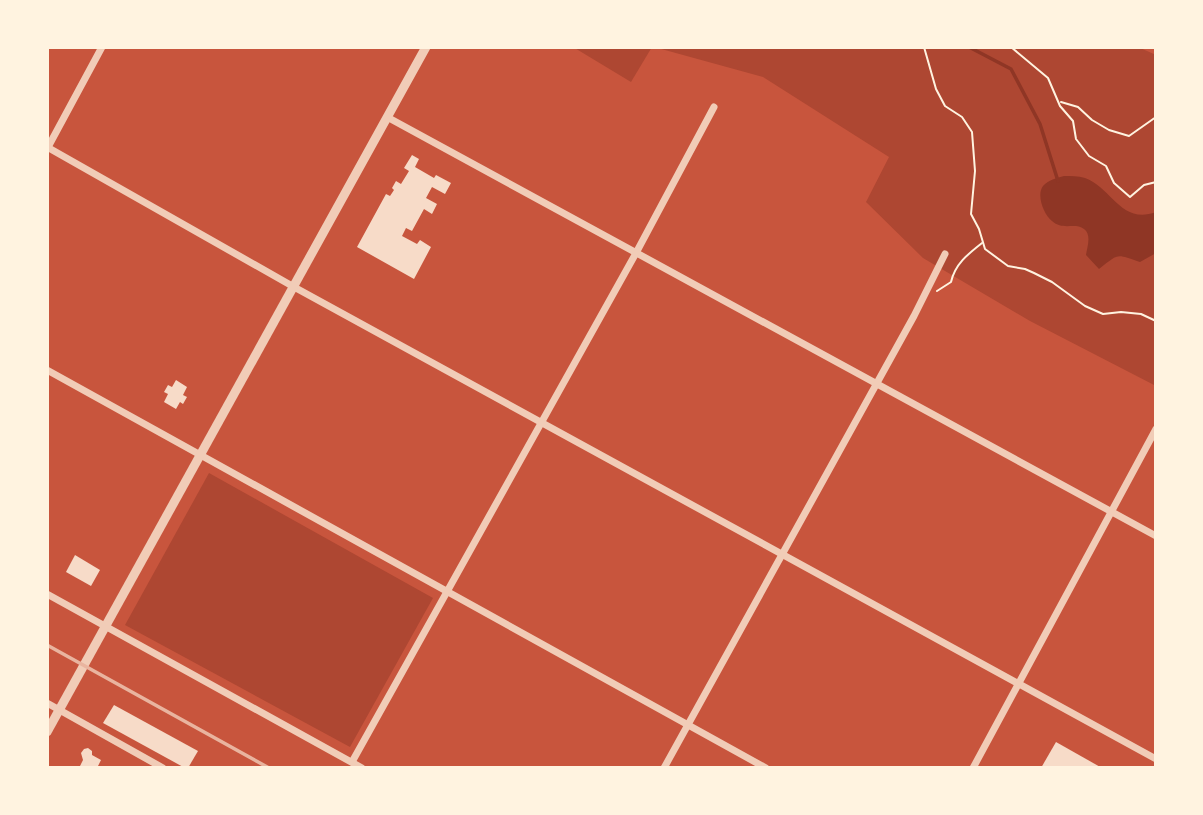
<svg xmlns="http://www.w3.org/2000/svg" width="1203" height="815" font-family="Mulish,sans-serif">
<rect width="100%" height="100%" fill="#c8553d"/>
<!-- green -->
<g fill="#ae4732">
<path d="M 573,47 L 652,47 L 631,82 Z"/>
<path d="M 654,47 L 1138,47 L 1156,55 L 1156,386 L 1030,321 L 923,258 L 866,202 L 889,157 L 763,77 Z"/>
<path d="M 209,473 L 433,598 L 350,747 L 125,625 Z"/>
</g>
<!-- water -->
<path fill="#8f3625" d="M 1064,176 C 1071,176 1078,176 1085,178 C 1112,188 1121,225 1156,212 L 1156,253 L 1140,262 C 1115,254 1120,253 1099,269 L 1086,255 C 1087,247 1092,235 1084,229 C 1075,222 1063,231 1052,221 C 1044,215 1036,195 1043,186 C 1048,180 1057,178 1064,176 Z"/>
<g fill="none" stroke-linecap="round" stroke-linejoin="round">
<!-- stream -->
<path stroke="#8f3625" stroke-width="3.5" d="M 969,47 L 1011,69 L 1040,124 L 1058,181"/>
</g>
<!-- building -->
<g fill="#f7dbc8">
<path d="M 412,155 L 419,159 L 415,167 L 434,178 L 436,175 L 451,183 L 445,194 L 432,187 L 426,198 L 437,204 L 432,214 L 424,209 L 412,231 L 406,228 L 402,236 L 417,244 L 420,240 L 431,247 L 414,279 L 357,247 L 386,194 L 390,196 L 394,190 L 392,188 L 396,181 L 401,184 L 409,171 L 404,168 Z"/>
<path d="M 176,380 L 187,387 L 183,395 L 187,397 L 183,404 L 180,402 L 176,409 L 164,402 L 168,394 L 164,392 L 168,385 L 172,387 Z"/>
<path d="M 75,555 L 100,570 L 91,586 L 66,572 Z"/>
<path d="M 114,705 L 198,751 L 188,768 L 185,768 L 103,723 Z"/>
<path d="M 1056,742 L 1102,768 L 1041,768 Z"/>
<path d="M 88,748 L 92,751 L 92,755 L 101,760 L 97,768 L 79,768 L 83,760 L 81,753 L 84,749 Z"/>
</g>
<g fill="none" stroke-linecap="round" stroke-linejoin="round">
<!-- path -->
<g stroke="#fff3e0" stroke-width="2">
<path d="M 924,47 L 936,89 L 945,106 L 962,117 L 972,132 L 975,171 L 971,214 L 979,229 L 985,249 L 1008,266 L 1025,269 L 1034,273 L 1052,282 L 1085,306 L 1103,314 L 1121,312 L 1141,314 L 1156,321"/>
<path d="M 1011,47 L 1048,78 L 1060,106 L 1073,121 L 1076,139 L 1089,156 L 1106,166 L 1114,183 L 1130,197 L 1144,185 L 1156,182"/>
<path d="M 1061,102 L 1078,107 L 1092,120 L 1109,130 L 1129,136 L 1156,117"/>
<path d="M 937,291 L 951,282 C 955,264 968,254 982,243"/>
</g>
<!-- minor -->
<g stroke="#f1ccb7" stroke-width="7">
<path d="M 387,117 L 1156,536"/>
<path d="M 47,147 L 294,287 L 1156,759"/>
<path d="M 47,149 L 102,47"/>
<path d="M 47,370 L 766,768"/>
<path d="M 47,594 L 362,768"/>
<path d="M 47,703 L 163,768"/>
<path d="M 352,762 L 636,253 L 714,107"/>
<path d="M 664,768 L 914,316 L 945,254"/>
<path d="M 973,768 L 1156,429"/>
</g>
<!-- tertiary -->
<path stroke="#f1ccb7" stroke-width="9" d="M 47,732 L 426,47"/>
<!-- rail -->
<path stroke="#e9b49f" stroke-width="3.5" d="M 47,645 L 269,768"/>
</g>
<!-- border -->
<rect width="1203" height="815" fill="none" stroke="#fff3e0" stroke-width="98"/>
</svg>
